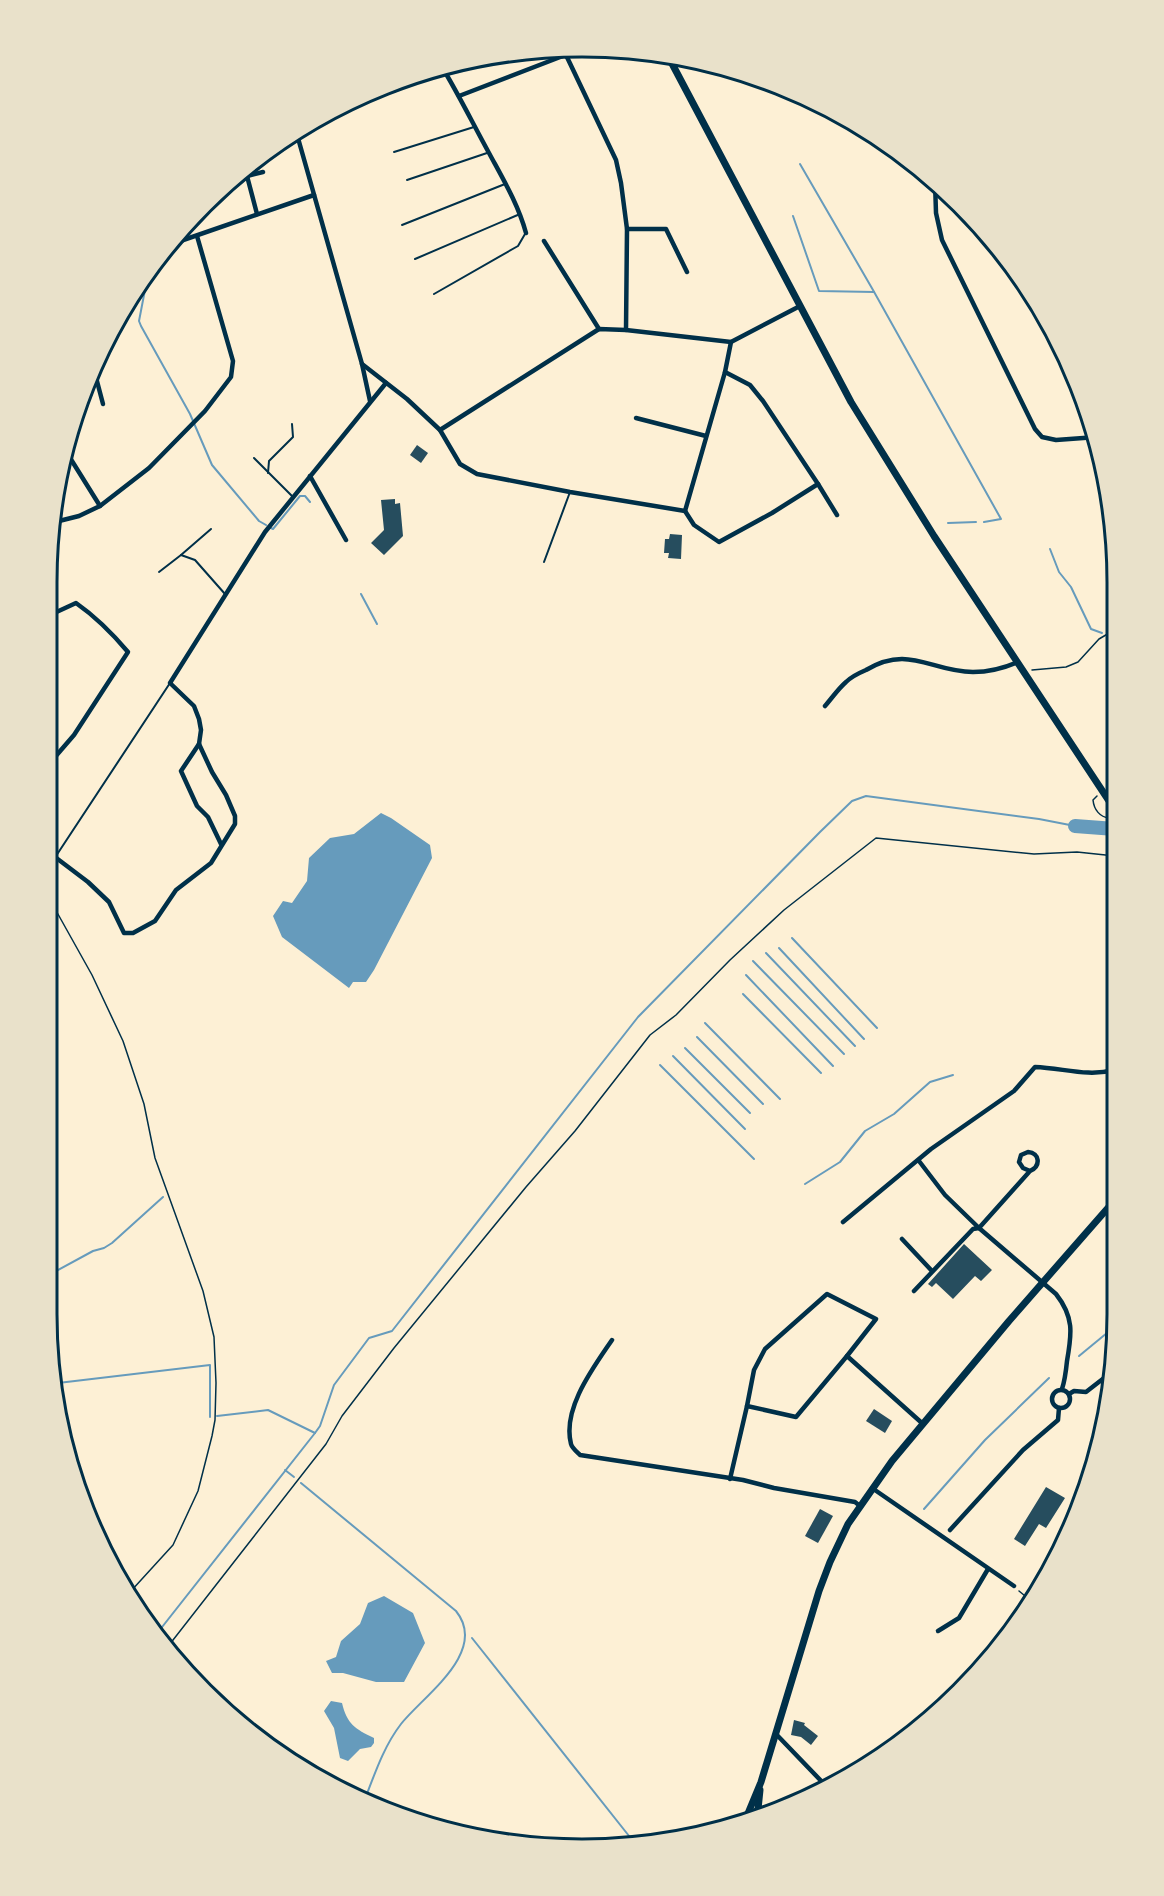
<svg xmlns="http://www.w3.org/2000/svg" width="1164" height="1896" font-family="Roboto,sans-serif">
<rect width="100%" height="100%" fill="#fdf0d5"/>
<!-- water -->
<g fill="#669bbc">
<path d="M 381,813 L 391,818 L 430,845 L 432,858 L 374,970 L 366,982 L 353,982 L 349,988 L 282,937 L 273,916 L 283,901 L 292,903 L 307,881 L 309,858 L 330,838 L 354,834 Z"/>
<path d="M 384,1596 L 413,1613 L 425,1643 L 404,1682 L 376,1682 L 343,1673 L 332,1673 L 326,1661 L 336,1657 L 341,1641 L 360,1624 L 368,1603 Z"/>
<path d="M 331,1701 L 342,1703 C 347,1724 355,1729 374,1738 L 374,1743 L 371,1747 L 360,1749 L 348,1761 L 340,1758 L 334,1728 L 324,1711 Z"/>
</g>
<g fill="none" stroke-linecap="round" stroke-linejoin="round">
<!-- stream -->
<g stroke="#669bbc" stroke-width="2">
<path d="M 800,164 L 873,290 L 1001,519 L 984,522"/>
<path d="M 793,216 L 819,291 L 874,292"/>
<path d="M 149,269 L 139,321 L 141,326 L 190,414 L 212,465 L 259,521 L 266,525"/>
<path d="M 948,523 L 976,522"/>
<path d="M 271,528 L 273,529 L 300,496 L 305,496 L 310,502"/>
<path d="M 1050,549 L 1059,572 L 1071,587 L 1091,629 L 1102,633"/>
<path d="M 361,594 L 377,624"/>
<path d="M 1110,636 L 1116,640"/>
<path d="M 792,938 L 877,1028"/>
<path d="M 779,948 L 864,1039"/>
<path d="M 766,953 L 855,1046"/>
<path d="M 753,961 L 844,1054"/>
<path d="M 746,975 L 833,1066"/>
<path d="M 743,994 L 821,1073"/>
<path d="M 705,1023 L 780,1099"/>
<path d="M 697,1037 L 763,1104"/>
<path d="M 685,1048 L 750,1113"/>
<path d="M 673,1056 L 745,1129"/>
<path d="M 660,1065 L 754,1159"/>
<path d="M 805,1184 L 840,1162 L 865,1131 L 894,1114 L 930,1082 L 953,1075"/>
<path d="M 47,1276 L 93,1251 L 104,1248 L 112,1243 L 163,1197"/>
<path d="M 1079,1356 L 1113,1328"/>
<path d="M 58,1383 L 210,1365 L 210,1417"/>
<path d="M 217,1416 L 268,1410 L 315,1433"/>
<path d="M 285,1470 L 294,1477"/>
<path d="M 301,1483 L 456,1611 C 489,1652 423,1696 401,1724 C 384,1746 375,1773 365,1799"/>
<path d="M 924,1509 L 985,1440 L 1049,1378"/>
<path d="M 155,1636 L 315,1433 L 320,1426 L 334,1385 L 369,1338 L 392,1331 L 638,1017 L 820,832 L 852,801 L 866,796 L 1039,819 L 1075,826"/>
<path d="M 472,1638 L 633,1841"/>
</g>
<!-- river -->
<path stroke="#669bbc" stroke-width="14" d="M 1075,826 L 1115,829"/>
</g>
<!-- building -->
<g fill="#264d5e">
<path d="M 417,445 L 428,453 L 421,463 L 410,455 Z"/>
<path d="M 395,499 L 395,504 L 400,503 L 403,536 L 384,555 L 371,543 L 384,530 L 381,500 Z"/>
<path d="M 670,534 L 682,535 L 681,559 L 668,558 L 669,553 L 664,553 L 665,539 L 669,539 Z"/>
<path d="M 964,1244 L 992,1270 L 981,1281 L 975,1276 L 953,1299 L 936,1283 L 932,1287 L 928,1284 Z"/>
<path d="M 874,1409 L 892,1421 L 885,1433 L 866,1421 Z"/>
<path d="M 1046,1487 L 1065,1498 L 1046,1528 L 1039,1524 L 1025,1546 L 1014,1539 Z"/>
<path d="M 820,1509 L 833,1516 L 818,1543 L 805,1536 Z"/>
<path d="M 794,1720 L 805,1723 L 804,1725 L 818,1736 L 811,1745 L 801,1737 L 791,1735 Z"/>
</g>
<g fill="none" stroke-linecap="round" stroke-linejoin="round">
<!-- path -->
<g stroke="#003049" stroke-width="1.5">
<path d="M 259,158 L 261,166"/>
<path d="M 1032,670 L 1066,667 L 1078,662 L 1099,639 L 1116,629"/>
<path d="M 1097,796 L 1093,800 C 1094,810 1100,817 1109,818"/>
<path d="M 49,891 L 54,907 L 92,975 L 123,1041 L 144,1104 L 155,1158 L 203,1291 L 214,1337 L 216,1383 L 215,1420 L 212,1436 L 198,1491 L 173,1545 L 131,1591"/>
<path d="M 1019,1591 L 1030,1600"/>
<path d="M 166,1649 L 326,1444 L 342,1416 L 394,1348 L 526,1187 L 575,1131 L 650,1035 L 676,1015 L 730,960 L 784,910 L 876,838 L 1034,854 L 1077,852 L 1115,856"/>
</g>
<!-- service -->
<g stroke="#003049" stroke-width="2">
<path d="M 394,152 L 474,127"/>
<path d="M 407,180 L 487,153"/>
<path d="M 402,225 L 505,184"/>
<path d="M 415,259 L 520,214"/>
<path d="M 434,294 L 518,246 L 525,234"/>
<path d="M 254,458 L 293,497"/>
<path d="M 268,473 L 269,461 L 293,437 L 292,424"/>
<path d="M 181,555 L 211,529"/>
<path d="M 544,562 L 570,492"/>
<path d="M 159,572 L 181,555 L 195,560 L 225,594"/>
<path d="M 56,856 L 170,683"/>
</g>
<!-- minor -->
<g stroke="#003049" stroke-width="4.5">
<path d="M 566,55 L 616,160 L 621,183 L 627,229 L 626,330"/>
<path d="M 442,67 C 459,95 473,124 489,153 C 503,179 518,204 526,233"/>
<path d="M 459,96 L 581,49"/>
<path d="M 296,131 L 362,364 L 370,401"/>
<path d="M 935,182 L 936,213 L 942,240 L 1035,429 L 1042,437 L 1056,440 L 1097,437"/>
<path d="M 257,214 L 247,176 L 263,172"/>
<path d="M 627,229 L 666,229 L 687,272"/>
<path d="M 544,241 L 599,329"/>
<path d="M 166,246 L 314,195"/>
<path d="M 362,364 L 407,399 L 440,430 L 460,464 L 477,474 L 570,492 L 685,511"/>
<path d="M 93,366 L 103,404"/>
<path d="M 725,372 L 750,385 L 763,401 L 818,484 L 837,515"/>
<path d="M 636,418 L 706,436"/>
<path d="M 440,430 L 599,329 L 626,330 L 731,342 L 800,306"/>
<path d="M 67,453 L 100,506"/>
<path d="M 310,476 L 346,540"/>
<path d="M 685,511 L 725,372 L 731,342"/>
<path d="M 685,511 L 694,525 L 719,542 L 772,513 L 818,484"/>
<path d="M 51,523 L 79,516 L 100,506 L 149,468 L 205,411 L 231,377 L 233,361 L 197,236"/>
<path d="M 825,706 C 832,698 838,689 846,682 C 851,677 859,673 866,670 C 909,644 931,672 973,672 C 988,672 1004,668 1018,662"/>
<path d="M 199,744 L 181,771 L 197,806 L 208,817 L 221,844"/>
<path d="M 50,753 L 55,757 L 74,735 L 128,652 C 112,633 96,617 76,603 L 50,615"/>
<path d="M 49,861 L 55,857 L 88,882 L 109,902 L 124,933 L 133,933 L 155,921 L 176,890 L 211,863 L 235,824 L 235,816 L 226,795 L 212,772 L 199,744 L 201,730 L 199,719 L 194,706 L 170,683 L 265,532 L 386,383"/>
<path d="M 1030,1171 L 1023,1168 L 1019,1162 L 1021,1155 L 1028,1152 C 1040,1153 1041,1166 1030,1171 L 979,1228 L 1056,1294 C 1074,1317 1072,1333 1067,1361 C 1066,1371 1065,1380 1062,1389"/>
<path d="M 843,1222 L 931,1149 L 1014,1091 L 1035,1067 C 1063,1068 1087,1077 1114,1070"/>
<path d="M 902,1239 L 932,1271"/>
<path d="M 914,1291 L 973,1229 L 979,1228 L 945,1195 L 919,1161"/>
<path d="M 612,1340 C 593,1368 562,1409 571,1444 C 572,1448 577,1452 580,1455 L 743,1480 L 774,1488 L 855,1502 L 860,1506"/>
<circle cx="1061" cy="1399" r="9"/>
<path d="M 1069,1394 L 1074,1391 L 1086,1392 L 1113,1371"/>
<path d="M 747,1406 L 754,1370 L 765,1349 L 827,1294 L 876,1319 L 847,1356"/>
<path d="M 730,1479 L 747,1406 L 796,1417 L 847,1356 L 923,1424"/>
<path d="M 872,1488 L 1014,1586"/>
<path d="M 950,1530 L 1023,1450 L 1058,1420 L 1059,1408"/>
<path d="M 938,1631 L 959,1618 L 988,1569"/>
<path d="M 776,1734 L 826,1786"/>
</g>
<!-- secondary -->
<g stroke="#003049" stroke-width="7">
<path d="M 668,56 L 851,402 L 934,536 L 1115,810"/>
<path d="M 757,1819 L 760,1790"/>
<path d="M 744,1823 L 761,1782 L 819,1591 L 830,1562 L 848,1524 L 892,1461 L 1009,1321 L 1114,1201"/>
</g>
</g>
<!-- crop -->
<path d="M0 0H1164V1896H0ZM582 57H582A525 525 0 0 1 1107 582V1314A525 525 0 0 1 582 1839H582A525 525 0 0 1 57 1314V582A525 525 0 0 1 582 57Z" fill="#e9e1ca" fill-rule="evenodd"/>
<path fill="none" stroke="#003049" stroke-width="3" d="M582 57H582A525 525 0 0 1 1107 582V1314A525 525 0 0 1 582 1839H582A525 525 0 0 1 57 1314V582A525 525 0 0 1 582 57Z"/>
</svg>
